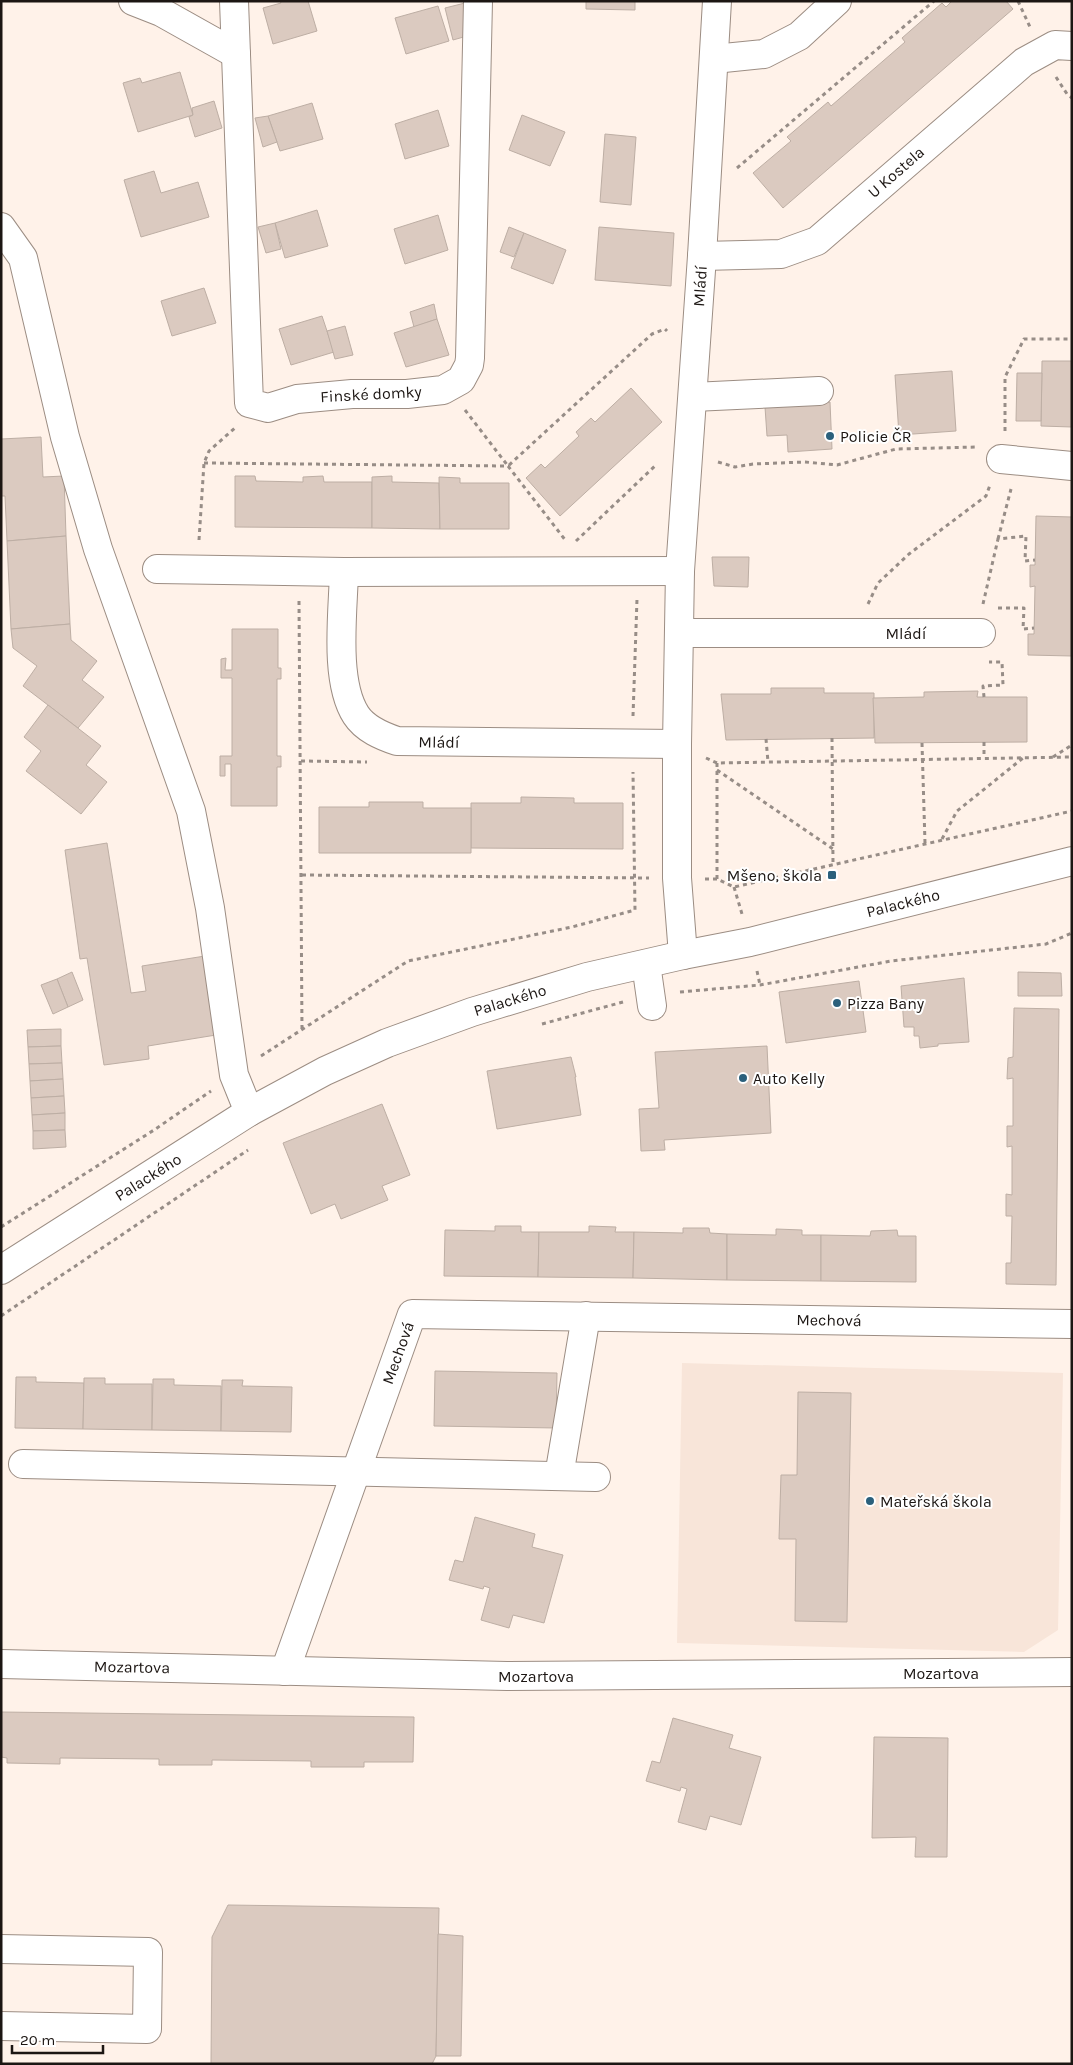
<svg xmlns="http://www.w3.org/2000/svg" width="1073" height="2065" font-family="Karla,sans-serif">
<rect width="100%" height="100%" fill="#fff2e9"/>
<!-- built -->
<path fill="#f8e5d9" d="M 682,1363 L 1063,1373 L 1058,1630 L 1024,1652 L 677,1643 Z"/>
<!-- building -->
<g fill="#dbcac0" stroke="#bdaea4">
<path d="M 280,1 L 308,1 L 317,31 L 273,44 L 263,8 L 281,3 Z"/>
<path d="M 586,1 L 635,1 L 635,10 L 586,9 Z"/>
<path d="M 952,1 L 1006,1 L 1013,9 L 783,208 L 753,173 L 791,141 L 787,137 L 828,102 L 831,106 L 905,42 L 902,38 L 942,3 L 946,7 Z"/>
<path d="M 465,3 L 467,36 L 453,40 L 445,8 Z"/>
<path d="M 438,6 L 449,41 L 406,54 L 395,18 Z"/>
<path d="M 180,72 L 193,115 L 138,132 L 123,83 L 140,78 L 142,83 Z"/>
<path d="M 214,101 L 222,128 L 195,137 L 189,117 L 193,115 L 192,108 Z"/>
<path d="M 312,103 L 323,139 L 280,151 L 268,116 Z"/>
<path d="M 438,110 L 449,146 L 405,159 L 395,124 Z"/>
<path d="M 522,115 L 565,132 L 550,166 L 509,150 Z"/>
<path d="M 268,116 L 277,142 L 263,147 L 255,118 Z"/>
<path d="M 605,134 L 636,137 L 631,205 L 600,202 Z"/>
<path d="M 154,171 L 161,193 L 198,182 L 209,217 L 141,237 L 124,180 Z"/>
<path d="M 317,210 L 328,246 L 285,258 L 275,223 Z"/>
<path d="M 438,215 L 448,250 L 405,264 L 394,229 Z"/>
<path d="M 275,223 L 281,249 L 266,253 L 258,227 Z"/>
<path d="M 509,227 L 524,233 L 514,257 L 500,252 Z"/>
<path d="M 599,227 L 674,233 L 671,286 L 595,280 Z"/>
<path d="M 524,233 L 566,250 L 553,284 L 511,268 Z"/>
<path d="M 204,288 L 216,323 L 172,336 L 161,301 Z"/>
<path d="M 434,304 L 437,319 L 414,327 L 410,312 Z"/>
<path d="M 322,316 L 334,352 L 291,365 L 279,329 Z"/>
<path d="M 437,319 L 449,355 L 406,367 L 394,333 Z"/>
<path d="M 345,326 L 353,355 L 335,359 L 327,331 Z"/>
<path d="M 1042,361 L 1072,361 L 1072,427 L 1041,426 Z"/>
<path d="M 952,371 L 956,431 L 899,435 L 895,375 Z"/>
<path d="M 1017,373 L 1042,373 L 1041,421 L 1016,421 Z"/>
<path d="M 631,388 L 662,422 L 560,516 L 526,478 L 541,464 L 545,468 L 579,436 L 576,432 L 591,418 L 595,422 Z"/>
<path d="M 830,402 L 832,449 L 788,452 L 787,435 L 767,436 L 765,407 Z"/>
<path d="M 41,437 L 43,477 L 64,476 L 66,536 L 7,541 L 5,496 L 1,496 L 1,439 Z"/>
<path d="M 235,476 L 255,476 L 256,481 L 303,482 L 303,477 L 323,476 L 324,482 L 372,482 L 372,528 L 235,527 Z"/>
<path d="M 392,476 L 392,482 L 439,483 L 440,529 L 372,528 L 372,477 Z"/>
<path d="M 439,477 L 460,478 L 460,483 L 509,483 L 509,529 L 440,529 Z"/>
<path d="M 1036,516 L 1072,517 L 1072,656 L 1028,655 L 1028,634 L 1034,634 L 1035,586 L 1030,587 L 1030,565 L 1035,565 Z"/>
<path d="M 66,536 L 70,624 L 11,629 L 7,541 Z"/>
<path d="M 712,557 L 749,557 L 748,587 L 714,586 Z"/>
<path d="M 70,624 L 71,640 L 97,661 L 82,680 L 104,697 L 78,728 L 23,686 L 37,666 L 13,648 L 11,629 Z"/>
<path d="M 232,629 L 278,629 L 278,668 L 281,668 L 281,679 L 277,679 L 277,756 L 281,756 L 281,767 L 277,767 L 277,806 L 231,806 L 231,764 L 225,764 L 225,776 L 220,776 L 220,756 L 232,756 L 232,678 L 221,678 L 221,659 L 226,658 L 225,670 L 232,670 Z"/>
<path d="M 771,688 L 824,688 L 824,693 L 874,693 L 874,738 L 726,740 L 721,694 L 771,694 Z"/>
<path d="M 978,691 L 977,697 L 1027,697 L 1027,742 L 875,743 L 873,698 L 924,697 L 924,692 Z"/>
<path d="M 48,705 L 101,746 L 86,765 L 107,782 L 81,814 L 26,771 L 41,751 L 24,737 Z"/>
<path d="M 521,797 L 574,798 L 574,803 L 623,803 L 623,849 L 471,848 L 471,803 L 521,803 Z"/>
<path d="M 369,802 L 423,802 L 423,808 L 471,808 L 471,853 L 319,853 L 319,807 L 369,807 Z"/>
<path d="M 107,843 L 131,993 L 146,991 L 142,966 L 205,956 L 216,1035 L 148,1046 L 149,1059 L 104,1065 L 87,958 L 80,959 L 65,850 Z"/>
<path d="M 72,972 L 83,1000 L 68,1007 L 57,979 Z"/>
<path d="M 1018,972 L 1061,973 L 1062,996 L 1018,996 Z"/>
<path d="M 964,978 L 969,1042 L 938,1044 L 938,1046 L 920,1048 L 919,1036 L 914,1036 L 914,1027 L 904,1027 L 901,986 Z"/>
<path d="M 57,979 L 68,1007 L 53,1014 L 41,985 Z"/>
<path d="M 859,981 L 866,1032 L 786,1043 L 779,992 Z"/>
<path d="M 1014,1008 L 1059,1009 L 1056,1285 L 1006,1284 L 1006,1263 L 1011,1263 L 1012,1216 L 1006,1216 L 1006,1194 L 1012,1195 L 1012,1146 L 1007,1147 L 1007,1126 L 1013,1126 L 1013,1078 L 1007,1079 L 1008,1058 L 1013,1057 Z"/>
<path d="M 61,1029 L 61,1046 L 28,1047 L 27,1030 Z"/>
<path d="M 61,1046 L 62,1063 L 29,1064 L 28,1047 Z"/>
<path d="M 767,1046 L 771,1133 L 664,1140 L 665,1150 L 641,1151 L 639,1109 L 659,1108 L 655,1052 Z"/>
<path d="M 571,1057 L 576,1077 L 575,1077 L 581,1115 L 497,1129 L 487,1071 Z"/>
<path d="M 62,1063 L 63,1079 L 30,1081 L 29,1064 Z"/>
<path d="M 63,1079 L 64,1096 L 31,1098 L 30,1081 Z"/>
<path d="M 64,1096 L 65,1113 L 32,1115 L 31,1098 Z"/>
<path d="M 382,1104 L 410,1175 L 382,1186 L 388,1200 L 341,1219 L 335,1204 L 311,1214 L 283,1143 Z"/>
<path d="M 65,1113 L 65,1130 L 33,1131 L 32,1115 Z"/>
<path d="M 65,1130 L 66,1147 L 33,1149 L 33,1131 Z"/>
<path d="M 495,1226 L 521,1226 L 521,1232 L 539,1232 L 538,1277 L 444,1276 L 445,1230 L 495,1231 Z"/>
<path d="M 589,1226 L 616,1227 L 615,1232 L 634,1232 L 633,1278 L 538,1277 L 539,1232 L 589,1232 Z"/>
<path d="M 683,1228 L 709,1228 L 710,1233 L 727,1234 L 727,1280 L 633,1278 L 634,1232 L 683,1233 Z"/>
<path d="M 776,1229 L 802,1230 L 802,1235 L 821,1235 L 821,1281 L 727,1280 L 727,1234 L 776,1235 Z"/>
<path d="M 897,1230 L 898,1236 L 916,1236 L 916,1282 L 821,1281 L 821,1235 L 870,1236 L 871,1231 Z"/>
<path d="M 435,1371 L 557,1373 L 556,1428 L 434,1426 Z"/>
<path d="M 16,1377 L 36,1377 L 36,1382 L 84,1383 L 83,1429 L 15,1428 Z"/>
<path d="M 84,1378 L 105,1378 L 105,1384 L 152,1384 L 152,1430 L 83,1429 Z"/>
<path d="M 153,1379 L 174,1379 L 174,1385 L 221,1386 L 221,1431 L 152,1430 Z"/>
<path d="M 222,1380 L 243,1380 L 242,1386 L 292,1387 L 291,1432 L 221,1431 Z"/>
<path d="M 798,1392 L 851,1393 L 847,1622 L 795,1621 L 796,1539 L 779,1539 L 781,1475 L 797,1475 Z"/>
<path d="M 475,1517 L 535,1534 L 532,1547 L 563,1555 L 544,1623 L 513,1615 L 509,1628 L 481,1620 L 490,1588 L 484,1586 L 483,1589 L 449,1580 L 455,1560 L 463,1562 Z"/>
<path d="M 1,1712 L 414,1717 L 413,1762 L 364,1762 L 364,1767 L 311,1767 L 311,1761 L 212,1760 L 212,1765 L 159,1765 L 159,1759 L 60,1758 L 60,1764 L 7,1763 L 7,1758 L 1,1757 Z"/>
<path d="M 673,1718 L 733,1735 L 729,1748 L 761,1757 L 741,1825 L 710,1816 L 706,1830 L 678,1822 L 687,1789 L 681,1787 L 680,1791 L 646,1781 L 652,1761 L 660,1763 Z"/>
<path d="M 874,1737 L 948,1738 L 947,1857 L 915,1857 L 916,1837 L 872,1838 Z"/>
<path d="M 228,1905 L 439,1908 L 436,2056 L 432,2064 L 211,2064 L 212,1937 Z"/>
<path d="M 438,1934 L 463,1936 L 461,2056 L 436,2056 Z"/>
</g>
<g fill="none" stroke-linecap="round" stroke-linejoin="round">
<!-- minor casing -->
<g stroke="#9c8d83" stroke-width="30">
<g id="minor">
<path d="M 133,1 L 161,12 L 236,54"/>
<path d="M 234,1 L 249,403 L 268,408 L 297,399 L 352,394 L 407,394 L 443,390 L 461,380 L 469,365 L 470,358 L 478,1"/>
<path d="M 714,59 L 764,54 L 799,36 L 837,1"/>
<path d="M 1,227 L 23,258 L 65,437 L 98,549 L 191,811 L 210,908 L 234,1075 L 249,1112"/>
<path d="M 702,256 L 781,254 L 817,241 L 1024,62 L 1055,45 L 1072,46"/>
<path d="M 693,397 L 819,391"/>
<path d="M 1001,459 L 1072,466"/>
<path d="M 157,569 L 344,572 L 680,571"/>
<path d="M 344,572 C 343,612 334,681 356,715 C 365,729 382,736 397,741 L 677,744"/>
<path d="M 680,633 L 981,633"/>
<path d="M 683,955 L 677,878 L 677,744 L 680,571 L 702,256 L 717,1"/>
<path d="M 646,964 L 652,1006"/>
<path d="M 1,1270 L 249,1112 L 325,1071 L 387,1043 L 472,1012 L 587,977 L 683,955 L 750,942 L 1072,861"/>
<path d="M 23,1464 L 596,1477"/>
<path d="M 559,1476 L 586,1316"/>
<path d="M 1,1664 L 507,1676 L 1072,1672"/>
<path d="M 285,1671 L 412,1314 L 1072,1324"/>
<path d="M 1,1949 L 148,1952 L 147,2029 L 1,2026"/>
</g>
</g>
<!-- path -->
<g stroke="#978d87" stroke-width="3" stroke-dasharray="4 4" stroke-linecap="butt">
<path d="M 1018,1 L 1030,27"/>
<path d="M 1056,77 L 1067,94 L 1072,98"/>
<path d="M 737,168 L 934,1"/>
<path d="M 465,410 L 508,466 L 652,334 L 665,329 L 667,331"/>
<path d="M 1005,431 L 1005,377 L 1024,339 L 1069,339"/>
<path d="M 718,462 L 735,467 L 753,464 L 805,462 L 837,465 L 896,449 L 976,447"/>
<path d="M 204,463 L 508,466 L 566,541"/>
<path d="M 998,539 L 1011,489"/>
<path d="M 199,540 L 204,463 L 209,451 L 236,427"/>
<path d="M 576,541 L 657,464"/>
<path d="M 299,601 L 302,1030"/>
<path d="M 868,604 L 878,583 L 909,554 L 986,496 L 990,485"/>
<path d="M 983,604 L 998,539 L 1026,536 L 1025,561 L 1035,560"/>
<path d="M 998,608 L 1024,608 L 1023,629 L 1034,628"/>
<path d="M 984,697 L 983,686 L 1003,685 L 1002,662 L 989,662"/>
<path d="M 633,716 L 637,599"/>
<path d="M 832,738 L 833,864"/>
<path d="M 766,739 L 768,762"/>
<path d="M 984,742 L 984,758"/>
<path d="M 922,743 L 925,843"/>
<path d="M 1053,757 L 1072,745"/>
<path d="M 706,758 L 717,763 L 1072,757"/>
<path d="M 301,761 L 367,762"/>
<path d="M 717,770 L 833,849"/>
<path d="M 942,839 L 957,811 L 1023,758"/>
<path d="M 302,875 L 649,878"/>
<path d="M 705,879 L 717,879 L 734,887 L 1072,811"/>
<path d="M 717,879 L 717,763"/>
<path d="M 734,887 L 742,914"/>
<path d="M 757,971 L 760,985"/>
<path d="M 680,992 L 760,985 L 891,961 L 1046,944 L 1072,933"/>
<path d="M 542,1024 L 623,1002"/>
<path d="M 261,1056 L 408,961 L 572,927 L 635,910 L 633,772"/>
<path d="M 1,1227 L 154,1130 L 211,1091"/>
<path d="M 1,1316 L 248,1150"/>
</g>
<!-- minor -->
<use href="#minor" stroke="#fff" stroke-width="28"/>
</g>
<!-- markers -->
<g fill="#2b607c" stroke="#fff" stroke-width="2">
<circle cx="830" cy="436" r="5"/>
<rect x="827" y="870" width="10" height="10" rx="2.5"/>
<circle cx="837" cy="1003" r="5"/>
<circle cx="743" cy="1078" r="5"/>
<circle cx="870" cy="1501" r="5"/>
</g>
<g text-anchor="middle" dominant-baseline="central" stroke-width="4" stroke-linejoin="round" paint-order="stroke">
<!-- street labels -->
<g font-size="16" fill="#1c1613" stroke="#fff">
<text transform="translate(896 172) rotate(-41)">U Kostela</text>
<text transform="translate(700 286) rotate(-86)">Mládí</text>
<text transform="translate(371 394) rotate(-3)">Finské domky</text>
<text x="906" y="633">Mládí</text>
<text transform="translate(439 742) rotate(1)">Mládí</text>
<text transform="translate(903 903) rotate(-14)">Palackého</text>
<text transform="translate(510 1000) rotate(-17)">Palackého</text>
<text transform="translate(148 1177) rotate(-32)">Palackého</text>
<text transform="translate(829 1320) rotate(1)">Mechová</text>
<text transform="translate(398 1353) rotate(-70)">Mechová</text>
<text transform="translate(132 1667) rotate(1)">Mozartova</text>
<text x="941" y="1673">Mozartova</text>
<text x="536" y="1676">Mozartova</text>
</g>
<!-- poi labels -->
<g font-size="16" fill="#1c1613" stroke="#fff" text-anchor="start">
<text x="840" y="436">Policie ČR</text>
<text x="822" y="875" text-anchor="end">Mšeno, škola</text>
<text x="847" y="1003">Pizza Bany</text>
<text x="753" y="1078">Auto Kelly</text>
<text x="880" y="1501">Mateřská škola</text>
</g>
</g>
<!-- border -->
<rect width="1073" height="2065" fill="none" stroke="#1c1613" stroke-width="5"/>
<!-- scale -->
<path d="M12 2045v8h91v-8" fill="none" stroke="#1c1613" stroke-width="2.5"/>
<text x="20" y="2045" font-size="15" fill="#1c1613" stroke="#ffffff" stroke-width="4" paint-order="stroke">20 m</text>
</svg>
